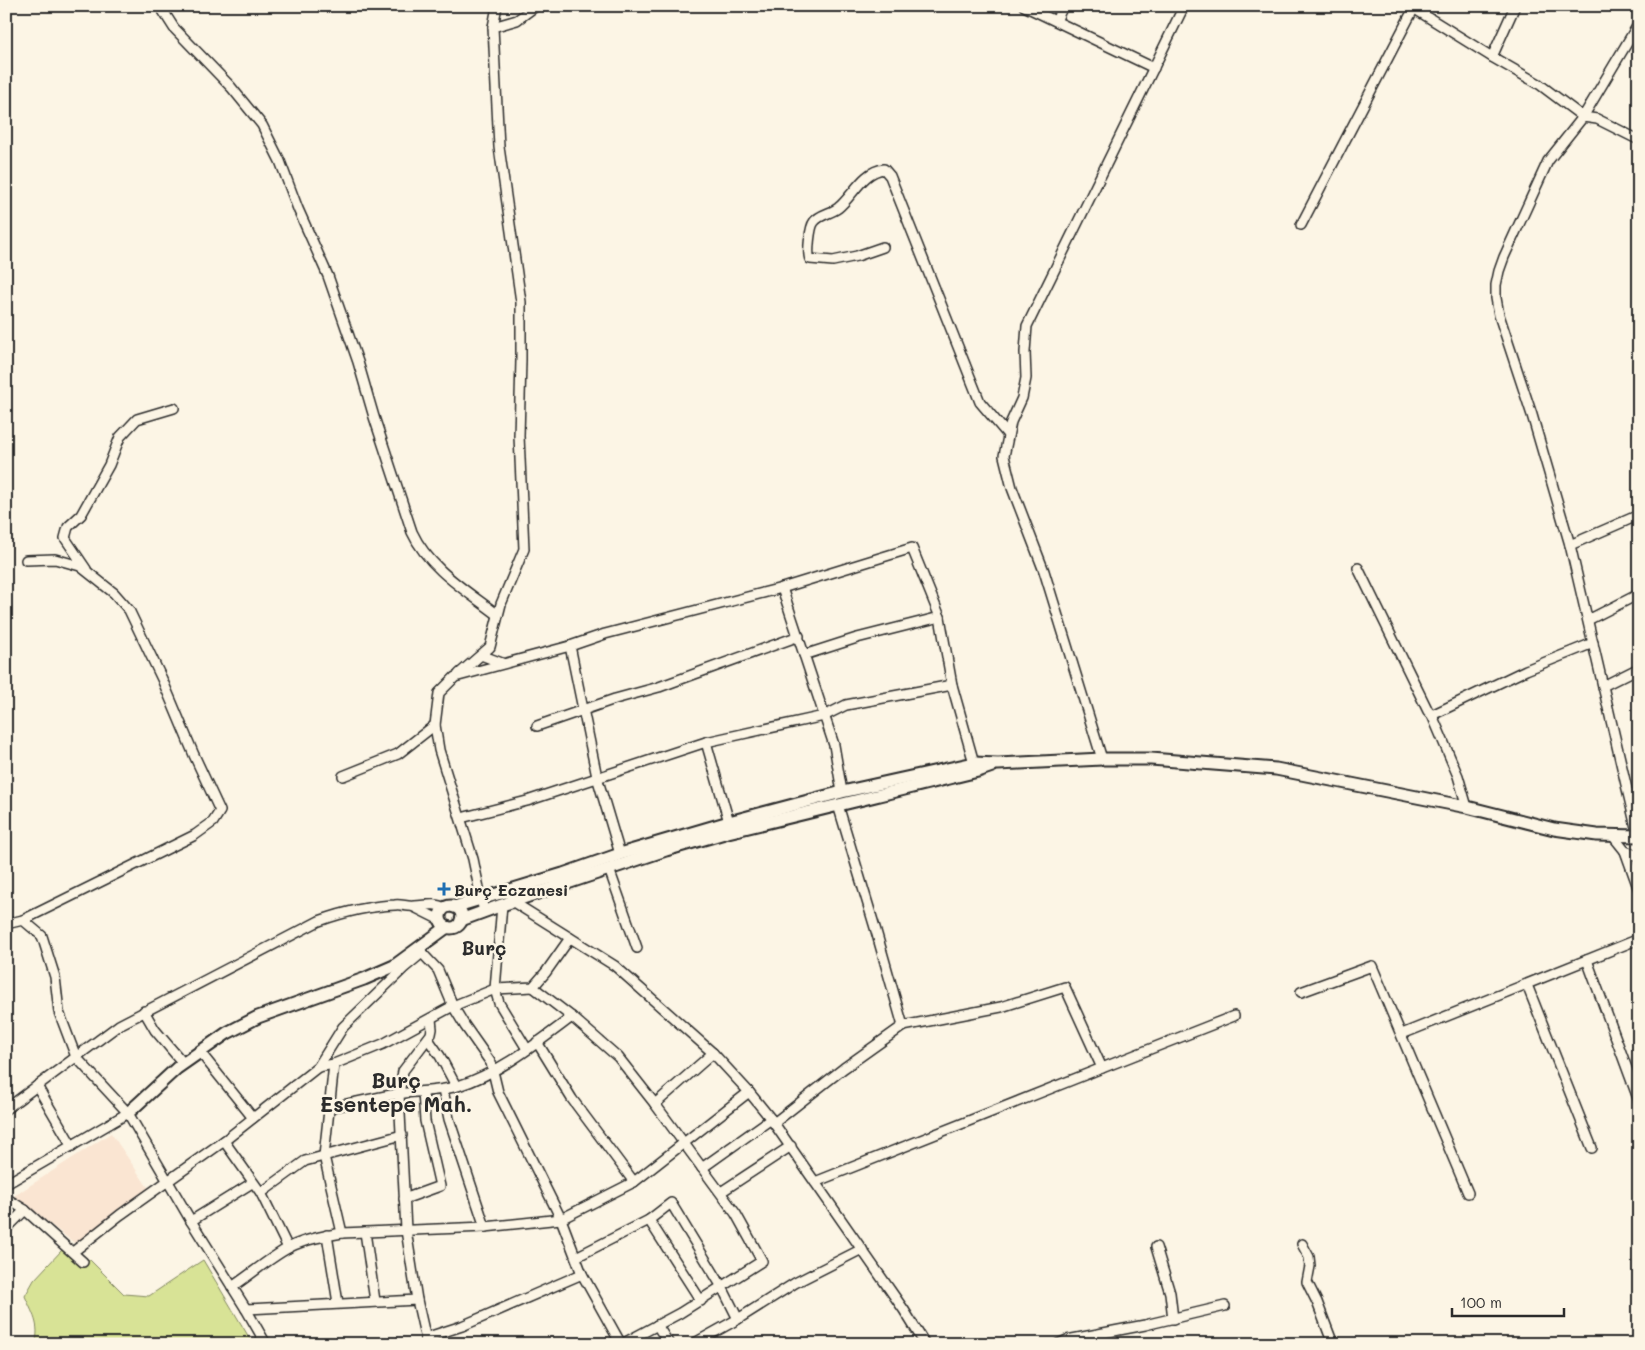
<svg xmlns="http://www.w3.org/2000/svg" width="1645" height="1350" font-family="Mali,sans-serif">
<rect width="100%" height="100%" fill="#fcf5e5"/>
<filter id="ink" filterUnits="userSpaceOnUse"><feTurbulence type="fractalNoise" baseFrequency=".02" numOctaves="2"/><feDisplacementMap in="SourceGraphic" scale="10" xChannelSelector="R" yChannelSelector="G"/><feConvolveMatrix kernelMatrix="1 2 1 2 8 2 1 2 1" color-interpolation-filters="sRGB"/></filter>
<g filter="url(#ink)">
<!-- built -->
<path fill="#fae5d2" d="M 111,1133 L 149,1189 L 77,1245 L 14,1196 Z"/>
<!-- green -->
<path fill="#d8e396" stroke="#828760" d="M 62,1250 L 90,1260 L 124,1294 L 149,1296 L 203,1260 L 253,1344 L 35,1344 C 41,1325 32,1313 25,1296 L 34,1280 Z"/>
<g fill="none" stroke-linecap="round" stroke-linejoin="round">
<!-- minor casing -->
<g stroke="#2b2b2b" stroke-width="12">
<g id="minor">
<path d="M 160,6 L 174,28 L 231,87 L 262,125 L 280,161 L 298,209 L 328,276 L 358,362 L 374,417 L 412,532 C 429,569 467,591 498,615"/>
<path d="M 1024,6 L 1154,68"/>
<path d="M 1410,6 L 1492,57 L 1539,84 L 1583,117 L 1639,23"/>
<path d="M 1056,21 L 1063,6"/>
<path d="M 493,27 L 497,6"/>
<path d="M 1492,57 L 1515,6"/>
<path d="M 1301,225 L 1414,8"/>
<path d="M 883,247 L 857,256 L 833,261 L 810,259 C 807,253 810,227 814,222 C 820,214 830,214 838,208 C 853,196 863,171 884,169 L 890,176 L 980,402 L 1008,435"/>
<path d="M 1570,545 L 1639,515"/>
<path d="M 1358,568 L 1428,711 L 1432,715 L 1458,776 L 1467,807"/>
<path d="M 86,569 L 65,538 L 68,527 L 81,515 L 109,465 L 120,437 L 137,419 L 174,408"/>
<path d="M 782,588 L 834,745 L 842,792"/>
<path d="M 940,617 L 952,685 L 974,763"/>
<path d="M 1588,620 L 1639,594"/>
<path d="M 570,646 L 597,777 L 620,854"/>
<path d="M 481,655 L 502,663"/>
<path d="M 459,674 L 490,647 L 501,604 L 524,549 L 519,436 L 521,360 L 521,302 L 499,147 L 493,27 L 517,20 L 536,6"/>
<path d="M 1603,686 L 1639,668"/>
<path d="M 1432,715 L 1526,670 L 1593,643"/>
<path d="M 537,726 L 615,699 L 659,687 L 799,636"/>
<path d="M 706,742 L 729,822"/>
<path d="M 1102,759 L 1044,571 L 1012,488 L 1004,456 L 1011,422 L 1022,398 L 1026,378 L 1025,352 L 1027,326 L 1184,6"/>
<path d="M 343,776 L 398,754 L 435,725"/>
<path d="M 838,805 L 876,931 L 903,1026 L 1001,1007 L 1065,987 L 1102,1068 L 1234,1016"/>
<path d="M 461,818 L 527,801 L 706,742 L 824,716 L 846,705 L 952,685"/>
<path d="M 1613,836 L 1625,851 L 1639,856"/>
<path d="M 1638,836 L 1570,545 L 1532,415 L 1499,315 L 1496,298 L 1496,285 L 1499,271 L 1504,257 L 1548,161 L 1583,117 L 1597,119 L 1639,140"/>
<path d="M 1625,851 L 1639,890"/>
<path d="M 609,869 L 637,948"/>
<path d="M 510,900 L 615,966 L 713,1053 L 749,1092 L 771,1119 L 904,1310 L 925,1344"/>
<path d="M 502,905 L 495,989 L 499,1003 L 527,1049"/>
<path d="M 414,907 L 440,920"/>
<path d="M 484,912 L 473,859 L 439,750 L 435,725 L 439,693 L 455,677 L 570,646 L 605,634 L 782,588 L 912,548 L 940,617 L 857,638 L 804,655"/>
<path d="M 23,920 L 195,835 L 213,822 L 220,811 L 194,755 L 162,679 L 129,610 L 114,593 L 80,566 L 55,559 L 26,560"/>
<path d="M 6,924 L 23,920 L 42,936 L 55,977 L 59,1012 L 76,1057 L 128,1113 L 191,1221 L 246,1309 L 266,1344"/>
<path d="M 420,947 L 422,953 L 438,970 L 453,1006 L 465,1026 L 491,1063 L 498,1092 L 561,1219 L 582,1274 L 621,1344"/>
<path d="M 1587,960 L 1639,1101"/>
<path d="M 1527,985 L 1592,1148"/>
<path d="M 533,987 L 572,1017 L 618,1057 L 655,1104 L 736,1214 L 762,1261 L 680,1313 L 622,1344"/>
<path d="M 1301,992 L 1372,966 L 1468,1193"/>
<path d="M 144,1011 L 155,1030 L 183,1063"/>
<path d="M 1402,1034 L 1639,939"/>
<path d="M 428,1039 L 440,1056 L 456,1086"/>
<path d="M 537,1042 L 572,1099 L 634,1182"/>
<path d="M 200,1052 L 253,1118"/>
<path d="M 334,1064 L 324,1156 L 342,1233"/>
<path d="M 318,1067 L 343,1027 L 404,968 L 422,953"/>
<path d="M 37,1086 L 72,1146"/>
<path d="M 443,1090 L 449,1119 L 485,1227"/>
<path d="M 655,1104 L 713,1053"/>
<path d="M 329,1108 C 352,1103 374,1098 397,1094 C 417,1091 438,1092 458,1086 C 500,1073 537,1043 572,1017"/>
<path d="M 6,1109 L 119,1025 L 319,921 C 344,912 368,906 395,905 C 401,904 408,907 414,906 C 426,906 433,902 445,908"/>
<path d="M 774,1123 L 844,1068 L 903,1026"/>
<path d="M 224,1141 L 261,1193 L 288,1248"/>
<path d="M 702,1168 L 771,1119"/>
<path d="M 815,1182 L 1102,1068"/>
<path d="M 6,1184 L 128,1113"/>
<path d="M 721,1192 L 791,1146"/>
<path d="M 261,1193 L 305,1161 L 402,1135"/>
<path d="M 6,1198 L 25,1210 L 83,1262"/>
<path d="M 404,1199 L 440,1186 L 425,1121 L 423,1092"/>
<path d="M 649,1220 L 701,1301"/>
<path d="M 191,1221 L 252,1183"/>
<path d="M 6,1229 L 25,1210"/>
<path d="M 365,1232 L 375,1301"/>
<path d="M 327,1235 L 338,1303"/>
<path d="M 1302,1244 L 1309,1257 L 1310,1266 L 1307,1282 L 1317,1302 L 1333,1344"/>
<path d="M 1156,1247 L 1170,1293 L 1173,1319"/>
<path d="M 73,1252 L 120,1215 L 224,1141 L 318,1067 L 334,1064 L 383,1044 L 453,1006 L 495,989 L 533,987 L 546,972 L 570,938"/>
<path d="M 576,1257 L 649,1220 L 671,1203 L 722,1287 L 738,1319"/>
<path d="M 232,1287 C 250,1275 271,1257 290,1247 C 306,1239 324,1236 342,1233 L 485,1227 L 561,1219 L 634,1182 L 749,1092"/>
<path d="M 246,1309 L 417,1300"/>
<path d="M 657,1325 L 669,1344"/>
<path d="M 425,1338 L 462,1326 L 582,1274"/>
<path d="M 427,1344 L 417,1300 L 406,1230 L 399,1094 L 403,1071 L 431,1034 L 432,1029 L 431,1019"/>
<path d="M 693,1344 L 738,1319 L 795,1283 L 862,1249"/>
<path d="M 1058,1344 L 1067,1340 L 1145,1325 L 1225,1306"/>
</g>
</g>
<!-- major casing -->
<g stroke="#2b2b2b" stroke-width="15">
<g id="major">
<circle cx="451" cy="917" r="11"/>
<path d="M 454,907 L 563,874 L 620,854 L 729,822 L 842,792 L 974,763 L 998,764 L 1102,759 L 1151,759 L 1276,769 L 1467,807 L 1554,829 L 1597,835 L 1639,836"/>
<path d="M 461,920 L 502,905 L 666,850 L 728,832 L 978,771 L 992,766"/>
<path d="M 128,1113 L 177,1068 L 227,1033 L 258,1017 L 364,979 L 394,966 L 447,927"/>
</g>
</g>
<!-- minor -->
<use href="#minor" stroke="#fcf5e5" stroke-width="9"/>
<!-- major -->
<use href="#major" stroke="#fcf5e5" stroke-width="11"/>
</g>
</g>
<!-- markers -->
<path fill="#1f6fb2" stroke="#fcf5e5" stroke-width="2" d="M441.5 881.5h5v5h5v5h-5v5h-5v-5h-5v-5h5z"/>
<g text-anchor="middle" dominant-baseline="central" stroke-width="5" stroke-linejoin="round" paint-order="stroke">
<!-- poi labels -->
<g font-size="16" font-weight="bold" fill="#2b2b2b" stroke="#fcf5e5" text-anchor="start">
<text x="454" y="889">Burç Eczanesi</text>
</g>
<!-- quarter labels -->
<g font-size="19" font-weight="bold" fill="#2b2b2b" stroke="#fcf5e5">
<text x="484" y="947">Burç</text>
</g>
<!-- district labels -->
<g font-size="21" font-weight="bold" fill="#2b2b2b" stroke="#fcf5e5">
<text x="396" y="1079">Burç<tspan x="396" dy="24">Esentepe Mah.</tspan></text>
</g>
</g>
<!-- margin -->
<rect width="1645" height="1350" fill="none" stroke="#fcf5e5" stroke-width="25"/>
<rect x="12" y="12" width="1620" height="1325" fill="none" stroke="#2b2b2b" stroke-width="2" filter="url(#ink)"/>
<!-- scale -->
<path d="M1452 1308v8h112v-8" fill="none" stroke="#2b2b2b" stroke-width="2.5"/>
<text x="1460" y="1308" font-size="15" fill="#2b2b2b" stroke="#fcf5e5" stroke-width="4" paint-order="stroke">100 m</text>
</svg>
